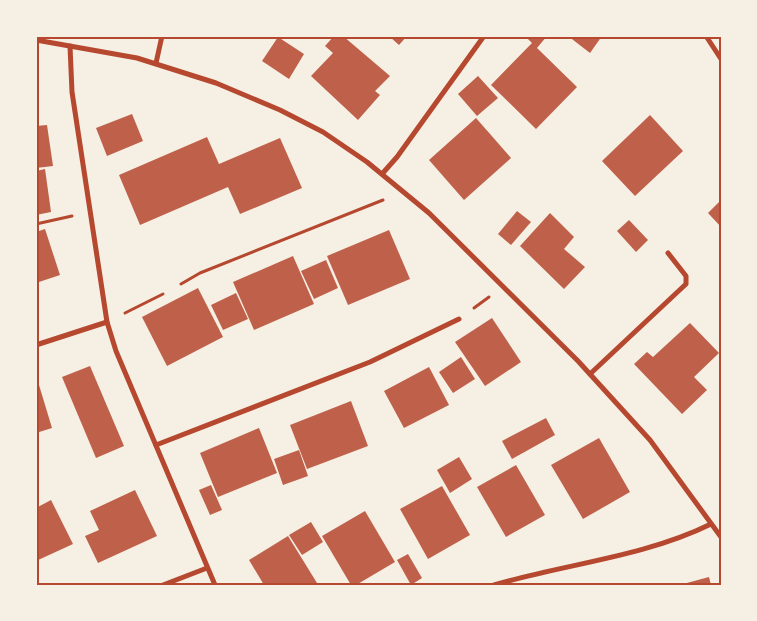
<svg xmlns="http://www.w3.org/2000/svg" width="757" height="621" font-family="'Public Sans',sans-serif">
<rect width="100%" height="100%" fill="#f6efe4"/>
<!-- building -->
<g fill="#bf614a">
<path d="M 334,36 L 343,36 L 390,76 L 375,91 L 380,95 L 358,120 L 311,76 L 333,53 L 325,46 Z"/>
<path d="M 389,36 L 407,36 L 399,45 Z"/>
<path d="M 525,36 L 547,36 L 537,48 L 577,87 L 536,129 L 491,85 L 532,43 Z"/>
<path d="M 568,36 L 602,36 L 590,53 Z"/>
<path d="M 278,37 L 304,54 L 289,79 L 262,61 Z"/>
<path d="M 478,76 L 498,98 L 477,116 L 458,94 Z"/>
<path d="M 132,114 L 143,141 L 107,156 L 96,128 Z"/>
<path d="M 650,115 L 683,151 L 635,196 L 602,161 Z"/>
<path d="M 476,118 L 511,158 L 464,200 L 429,160 Z"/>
<path d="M 47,125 L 53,166 L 36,168 L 36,126 Z"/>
<path d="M 207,137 L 219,164 L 280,138 L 302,188 L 240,214 L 228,187 L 140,225 L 119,175 Z"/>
<path d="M 45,169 L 51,212 L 36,215 L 36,171 Z"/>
<path d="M 721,200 L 721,227 L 708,213 Z"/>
<path d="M 517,211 L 531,222 L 511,245 L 498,234 Z"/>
<path d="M 550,213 L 574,237 L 564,249 L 585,267 L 564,289 L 520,246 Z"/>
<path d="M 629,220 L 648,240 L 636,252 L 617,231 Z"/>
<path d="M 45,229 L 60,275 L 36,283 L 36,232 Z"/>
<path d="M 389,230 L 410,279 L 348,305 L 327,256 Z"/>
<path d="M 293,256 L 314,304 L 254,330 L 233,282 Z"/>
<path d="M 326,260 L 338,288 L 314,299 L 301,271 Z"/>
<path d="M 198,288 L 223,337 L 167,366 L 142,317 Z"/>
<path d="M 236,293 L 248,319 L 223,330 L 211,305 Z"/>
<path d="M 492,318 L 521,362 L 485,386 L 455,342 Z"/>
<path d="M 690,323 L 719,353 L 694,377 L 707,390 L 682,414 L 634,364 L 647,352 L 653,357 Z"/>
<path d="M 461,357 L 475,379 L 453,393 L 439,372 Z"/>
<path d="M 90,366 L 124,446 L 96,458 L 62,377 Z"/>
<path d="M 429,367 L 449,405 L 404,428 L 384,391 Z"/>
<path d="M 36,375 L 52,428 L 36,433 Z"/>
<path d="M 351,401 L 368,446 L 307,469 L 290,425 Z"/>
<path d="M 546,418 L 555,435 L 512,459 L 502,441 Z"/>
<path d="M 259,428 L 277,473 L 218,497 L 200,453 Z"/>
<path d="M 599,438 L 630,492 L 583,519 L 551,465 Z"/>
<path d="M 299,450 L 308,476 L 283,485 L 274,459 Z"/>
<path d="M 459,457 L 472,479 L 450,493 L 437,470 Z"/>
<path d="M 516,465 L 545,515 L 506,537 L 477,487 Z"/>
<path d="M 211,485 L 222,510 L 210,515 L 199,490 Z"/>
<path d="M 442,486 L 470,535 L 428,559 L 400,509 Z"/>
<path d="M 135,490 L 157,536 L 98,563 L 85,536 L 99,530 L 90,511 Z"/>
<path d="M 51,500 L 73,544 L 36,561 L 36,508 Z"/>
<path d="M 365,511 L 395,562 L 356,585 L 351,585 L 322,536 Z"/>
<path d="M 311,522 L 323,542 L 302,555 L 289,535 Z"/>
<path d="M 288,536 L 317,583 L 314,585 L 264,585 L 249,560 Z"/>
<path d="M 408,554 L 422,578 L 411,585 L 397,560 Z"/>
<path d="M 709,577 L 711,585 L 683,585 L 683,584 Z"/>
</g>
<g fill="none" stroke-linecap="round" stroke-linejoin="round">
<!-- path -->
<g stroke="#b5482f" stroke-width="3">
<path d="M 36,224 L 72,216"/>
<path d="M 181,284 L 200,273 L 383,200"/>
<path d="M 474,308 L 489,297"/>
<path d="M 125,313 L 163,294"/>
</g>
<!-- minor -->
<g stroke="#b5482f" stroke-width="5">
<path d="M 706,36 L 721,59"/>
<path d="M 36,40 L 137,58 L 216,83 L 280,110 L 323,132 L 367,162 L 429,213 L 578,361 L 650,440 L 721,537"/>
<path d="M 70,46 L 72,92 L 107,322 L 116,351 L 215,585"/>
<path d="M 156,63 L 162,36"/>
<path d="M 382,174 L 397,157 L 484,36"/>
<path d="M 36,345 L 107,322"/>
<path d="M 590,374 L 686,284 L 686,276 L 668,253"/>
<path d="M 156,445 L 370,362 L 459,319"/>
<path d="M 163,585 L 207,568"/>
<path d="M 494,585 C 565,564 644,557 711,524"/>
</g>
</g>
<!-- border -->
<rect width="757" height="621" fill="none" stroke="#f6efe4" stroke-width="75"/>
<rect x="38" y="38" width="682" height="546" fill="none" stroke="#b5482f" stroke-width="2"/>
</svg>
